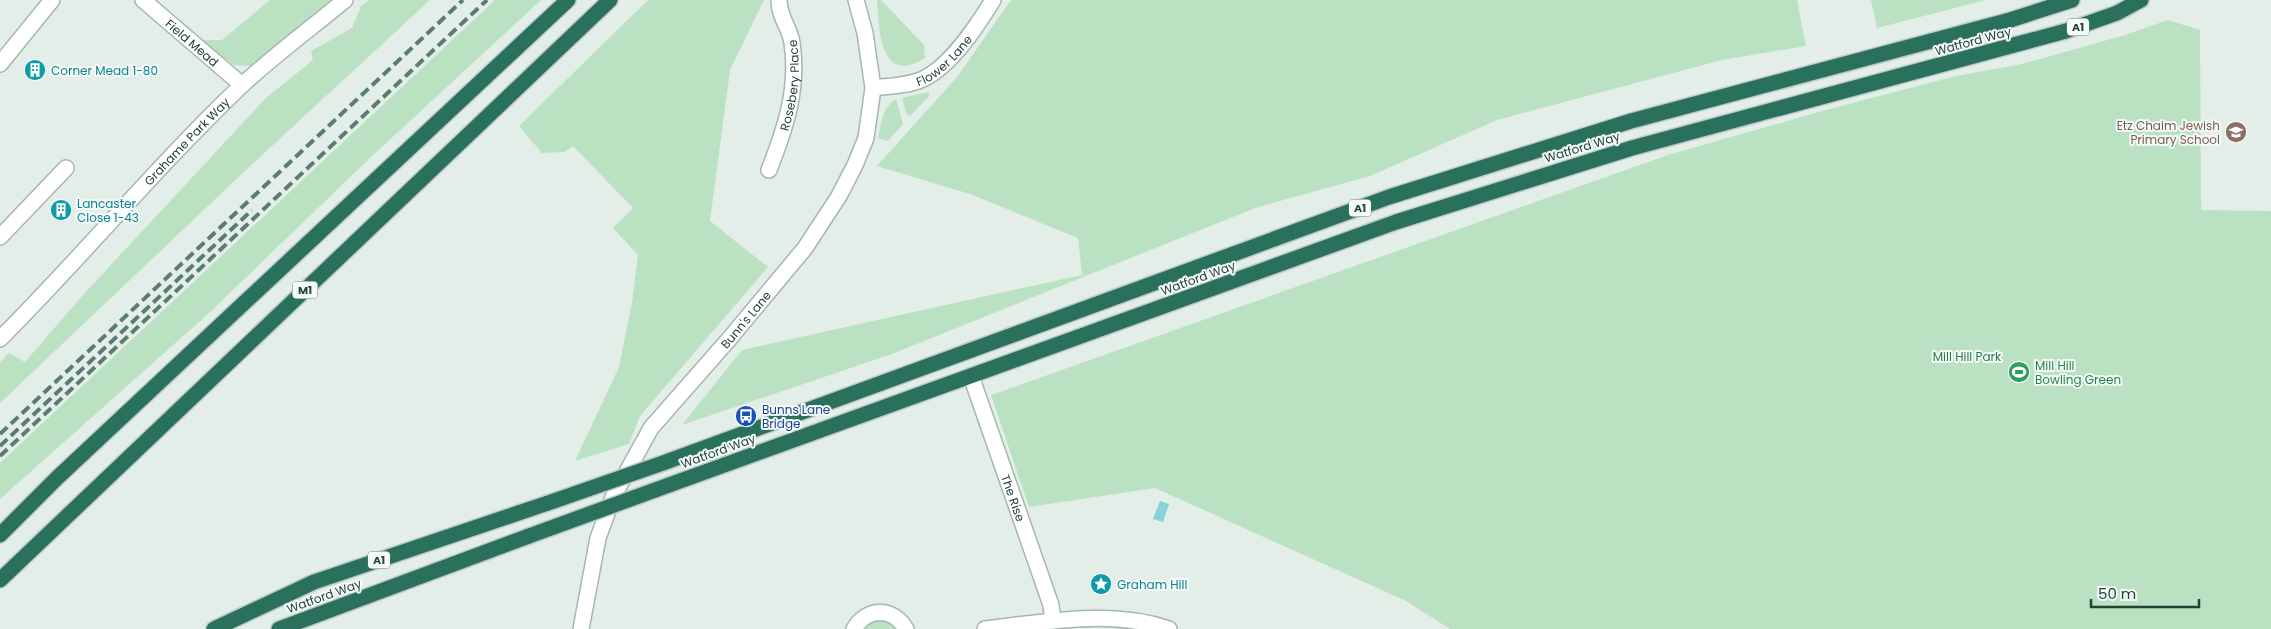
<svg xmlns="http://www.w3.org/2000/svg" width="2271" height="629" font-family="Poppins,sans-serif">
<rect width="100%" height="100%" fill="#e3eee8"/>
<!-- green -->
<g fill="#bae1c2">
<path d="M 270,0 L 331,0 L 252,66 L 234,65 L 200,40 L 222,40 Z"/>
<path d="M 369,0 L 430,0 L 247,169 L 0,403 L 0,362 L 9,353 L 25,362 L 83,295 L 266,98 L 313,60 L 311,51 L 352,28 L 361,6 Z"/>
<path d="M 495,0 L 541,0 L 371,157 L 208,314 L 0,499 L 0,463 Z"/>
<path d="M 648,0 L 764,0 L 730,70 L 710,221 L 768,267 L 640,416 L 629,444 L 575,461 L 619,367 L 632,303 L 638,255 L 613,228 L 633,208 L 573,146 L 564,152 L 542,153 L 519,126 Z"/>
<path d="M 877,0 L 881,0 L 924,45 L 925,58 C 880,86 879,30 877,0 Z"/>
<path d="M 1011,0 L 1797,0 L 1806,46 L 1722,60 L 1497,120 L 1370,176 L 1258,207 L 889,355 L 682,425 L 742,350 L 1082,275 L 1078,238 L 970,194 L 877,166 L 957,77 Z"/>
<path d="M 1871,0 L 1986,0 L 1877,28 Z"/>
<path d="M 2168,20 L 2200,30 L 2201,210 L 2271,211 L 2271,629 L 1450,629 L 1406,601 L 1155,488 L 1029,507 L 991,395 L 1668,155 L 1826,110 L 1956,76 L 2022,64 L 2125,35 Z"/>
<path d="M 928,92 L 930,95 L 910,116 L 906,113 L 902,98 Z"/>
<path d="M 896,99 L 903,124 L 888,141 L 878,138 C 881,123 883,107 896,99 Z"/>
<path d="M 885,618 L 900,629 L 860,629 L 866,622 Z"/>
</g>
<!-- water -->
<path fill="#87d1d8" d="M 1160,501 L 1169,504 L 1163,522 L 1153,519 Z"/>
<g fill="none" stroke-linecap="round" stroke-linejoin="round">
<!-- minor casing -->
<g stroke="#a5b7af" stroke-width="18">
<g id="minor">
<path id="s1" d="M 143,0 L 242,85"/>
<path d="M 0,64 L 52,0"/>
<path id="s2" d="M 873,88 C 889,86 908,86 923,79 C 951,66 977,26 993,0"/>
<path id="s3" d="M 769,170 C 785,129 799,89 792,43 C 790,27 779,18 779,0"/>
<path d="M 0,237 L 66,168"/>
<path id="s4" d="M 0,339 C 82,257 156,167 240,87 C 273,56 310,29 345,0"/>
<path id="s5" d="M 971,376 L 1051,605 L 1053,621"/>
<path id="s6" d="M 581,629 L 598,538 L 613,497 L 651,428 L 730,338 L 805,248 L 839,196 L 855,165 L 866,138 L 873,88 L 865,33 L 856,0"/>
<path d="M 854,629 C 867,607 893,607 906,629"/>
<path d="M 985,629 C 1045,622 1109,609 1169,629"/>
</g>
</g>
<!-- highway casing -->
<g stroke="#c1cac7" stroke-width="18">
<g id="highway">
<path d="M 663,463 L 1389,197 L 1631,121 L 2010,20 L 2072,0"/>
<path d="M 669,485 L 1396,222 L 1632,148 L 2066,31 L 2117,13 L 2141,0"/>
<path d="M 0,535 L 57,478 L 568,0"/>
<path d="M 0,580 L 610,0"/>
<path d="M 214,629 L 314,582 L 548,503"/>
<path d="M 279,629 L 529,536"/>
</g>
</g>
<!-- minor -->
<use href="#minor" stroke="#fff" stroke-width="15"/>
<!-- highway -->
<use href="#highway" stroke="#2a715d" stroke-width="15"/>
<!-- rail -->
<g stroke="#5b7d71" stroke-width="4" stroke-dasharray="10 5" stroke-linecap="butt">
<path d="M 0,434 L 463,0"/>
<path d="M 0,446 L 252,210"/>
<path d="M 0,456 L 487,0"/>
</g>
<!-- highway-bridge casing -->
<g stroke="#c1cac7" stroke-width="18" stroke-linecap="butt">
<g id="highway-bridge">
<path d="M 548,503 L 663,463"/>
<path d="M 529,536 L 669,485"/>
</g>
</g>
<!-- highway-bridge -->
<use href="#highway-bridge" stroke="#2a715d" stroke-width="15"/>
</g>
<!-- icons -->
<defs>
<g id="building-disc" transform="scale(1.125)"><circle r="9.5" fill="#0f9aa8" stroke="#f4faf7"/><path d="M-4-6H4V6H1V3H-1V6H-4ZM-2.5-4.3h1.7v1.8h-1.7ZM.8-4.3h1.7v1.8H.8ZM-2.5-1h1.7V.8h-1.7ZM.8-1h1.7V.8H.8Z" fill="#fff"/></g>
<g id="school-disc" transform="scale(1.125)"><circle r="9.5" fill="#8d6e63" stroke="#f4faf7"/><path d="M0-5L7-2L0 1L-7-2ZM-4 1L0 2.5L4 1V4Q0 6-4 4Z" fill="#fff"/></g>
<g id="stadium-disc" transform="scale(1.125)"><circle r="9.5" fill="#2e9e5b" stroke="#f4faf7"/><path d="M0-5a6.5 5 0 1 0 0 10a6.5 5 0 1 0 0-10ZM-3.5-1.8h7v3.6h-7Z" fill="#fff"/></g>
<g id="bus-disc" transform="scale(1.125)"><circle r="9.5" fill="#1a4fb4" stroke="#f4faf7"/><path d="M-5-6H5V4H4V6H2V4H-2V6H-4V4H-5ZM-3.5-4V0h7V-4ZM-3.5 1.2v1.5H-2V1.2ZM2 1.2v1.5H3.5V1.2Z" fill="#fff"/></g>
<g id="sight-disc" transform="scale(1.125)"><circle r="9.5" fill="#0f9aa8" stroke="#f4faf7"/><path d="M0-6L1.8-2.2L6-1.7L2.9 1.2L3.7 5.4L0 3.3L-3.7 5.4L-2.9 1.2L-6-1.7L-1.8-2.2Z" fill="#fff"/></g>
</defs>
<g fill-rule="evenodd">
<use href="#building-disc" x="35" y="70"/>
<use href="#school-disc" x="2236" y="132"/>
<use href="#building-disc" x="61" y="210"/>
<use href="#stadium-disc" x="2019" y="372"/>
<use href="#bus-disc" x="746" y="416"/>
<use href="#sight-disc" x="1101" y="584"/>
</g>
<g text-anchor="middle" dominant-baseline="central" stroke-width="4" stroke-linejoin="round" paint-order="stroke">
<!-- shield labels -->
<g fill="#f4faf7" stroke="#607970" stroke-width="1">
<rect x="2067" y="18.5" width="22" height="17" rx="4"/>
<rect x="1349" y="199.5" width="22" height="17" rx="4"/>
<rect x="292.5" y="281.5" width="25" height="17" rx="4"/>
<rect x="368" y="551.5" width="22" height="17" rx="4"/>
</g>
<g font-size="11" font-weight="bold" fill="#214236">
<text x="2078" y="27">A1</text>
<text x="1360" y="208">A1</text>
<text x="305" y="290">M1</text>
<text x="379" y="560">A1</text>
</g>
<!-- street labels -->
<g font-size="12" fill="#214236" stroke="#f4faf7">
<text transform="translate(1973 41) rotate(-15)">Watford Way</text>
<text stroke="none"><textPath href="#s1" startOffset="65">Field Mead</textPath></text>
<text stroke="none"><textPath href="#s2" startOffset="79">Flower Lane</textPath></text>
<text stroke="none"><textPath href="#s3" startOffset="88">Rosebery Place</textPath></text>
<text stroke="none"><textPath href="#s4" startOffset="272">Grahame Park Way</textPath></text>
<text transform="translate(1582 147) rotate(-17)">Watford Way</text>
<text transform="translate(1198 278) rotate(-20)">Watford Way</text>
<text stroke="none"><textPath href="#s6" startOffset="359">Bunn's Lane</textPath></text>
<text transform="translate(718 451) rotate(-20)">Watford Way</text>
<text stroke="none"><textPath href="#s5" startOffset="129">The Rise</textPath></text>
<text transform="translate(324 596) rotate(-20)">Watford Way</text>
</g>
<!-- culture labels -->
<g font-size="12" fill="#0d838f" stroke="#f4faf7" text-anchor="start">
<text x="51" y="70">Corner Mead 1-80</text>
<text x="77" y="203">Lancaster<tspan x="77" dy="14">Close 1-43</tspan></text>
<text x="1117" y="584">Graham Hill</text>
</g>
<!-- education labels -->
<g font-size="12" fill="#785e54" stroke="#f4faf7" text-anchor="end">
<text x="2220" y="125">Etz Chaim Jewish<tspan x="2220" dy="14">Primary School</tspan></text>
</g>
<!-- park labels -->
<g font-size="12" fill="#277c41" stroke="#f4faf7">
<text x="1967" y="356">Mill Hill Park</text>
</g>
<!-- leisure labels -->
<g font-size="12" fill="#27864d" stroke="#f4faf7" text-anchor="start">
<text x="2035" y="365">Mill Hill<tspan x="2035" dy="14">Bowling Green</tspan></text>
</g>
<!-- transit labels -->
<g font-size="12" fill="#164399" stroke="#f4faf7" text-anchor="start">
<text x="762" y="409">Bunns Lane<tspan x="762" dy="14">Bridge</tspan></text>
</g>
</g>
<!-- scale -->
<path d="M2091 599v8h108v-8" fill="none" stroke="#214236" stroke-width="2.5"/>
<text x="2098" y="599" font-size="15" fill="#214236" stroke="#f4faf7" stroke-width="4" paint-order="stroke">50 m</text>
</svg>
